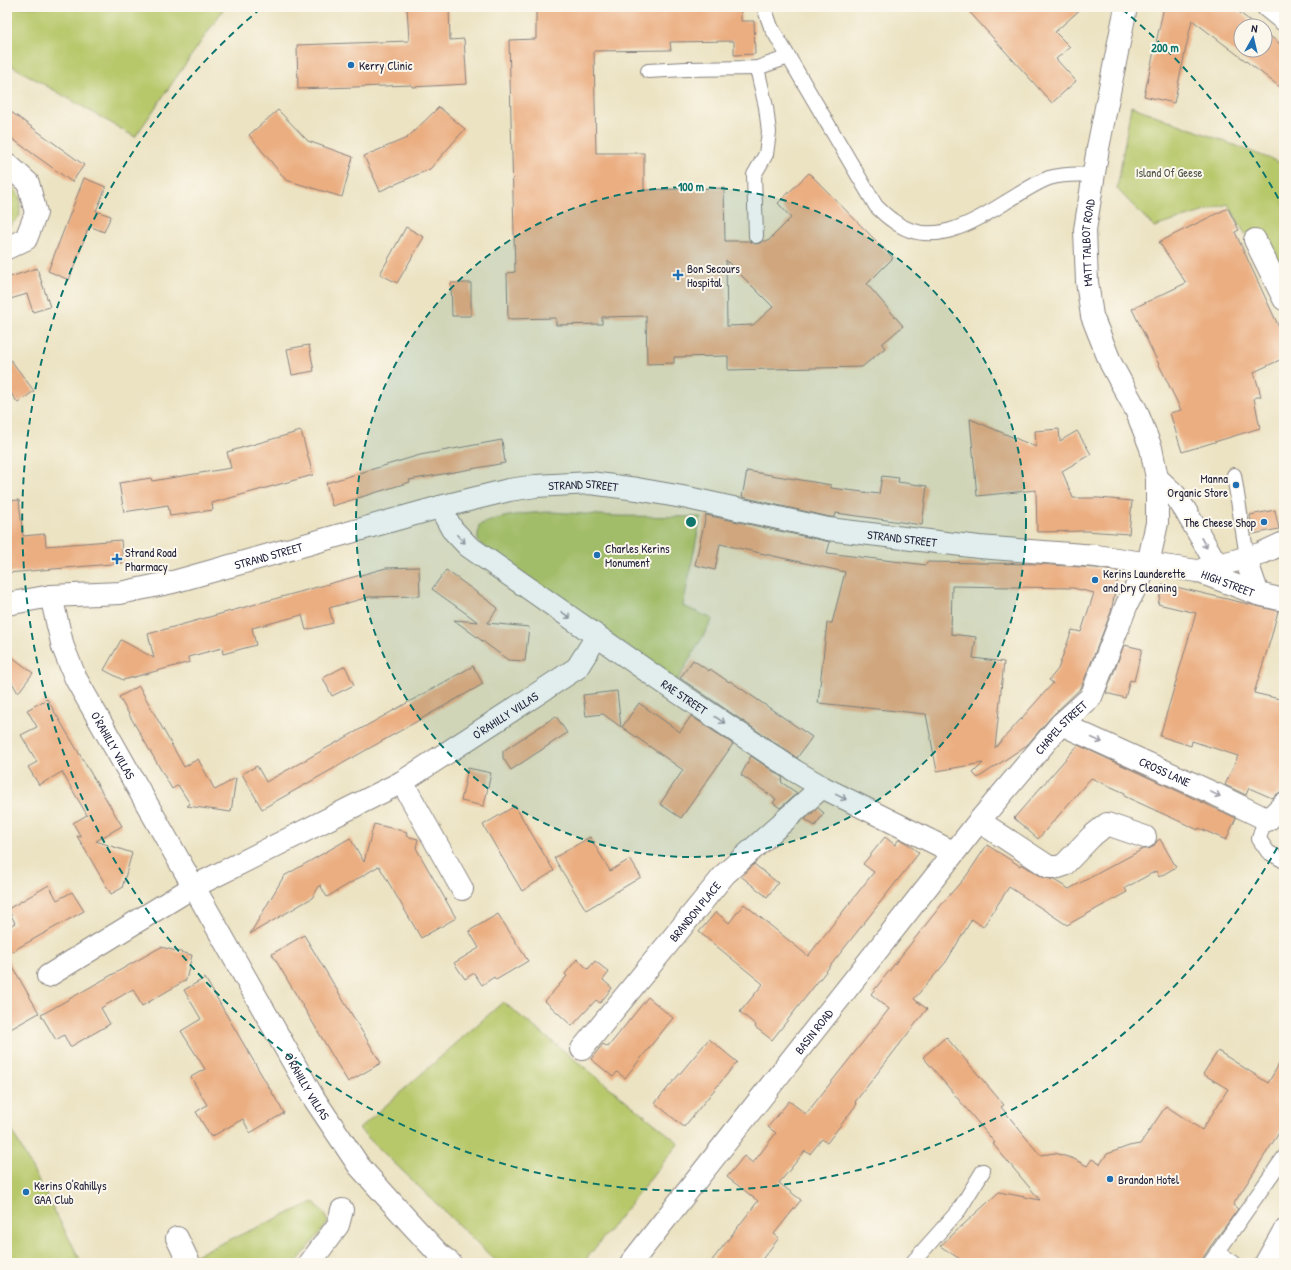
<svg xmlns="http://www.w3.org/2000/svg" width="1291" height="1270" font-family="'Patrick Hand',sans-serif">
<rect width="100%" height="100%" fill="#fbf7ec"/>
<filter id="ink" filterUnits="userSpaceOnUse"><feTurbulence type="fractalNoise" baseFrequency=".025" numOctaves="2"/><feDisplacementMap in="SourceGraphic" scale="8" xChannelSelector="R" yChannelSelector="G"/><feConvolveMatrix kernelMatrix="1 2 1 2 8 2 1 2 1" color-interpolation-filters="sRGB"/></filter>
<filter id="wash" filterUnits="userSpaceOnUse"><feTurbulence type="fractalNoise" baseFrequency=".012" numOctaves="4" result="noise"/><feDisplacementMap in="SourceGraphic" scale="16" xChannelSelector="R" yChannelSelector="G"/><feGaussianBlur stdDeviation="0.9" result="paint"/><feColorMatrix in="noise" values="0 0 0 0 0 0 0 0 0 0 0 0 0 0 0 0 0 1.4 0 .05"/><feComposite in="paint" operator="in"/></filter>
<g filter="url(#wash)">
<rect width="100%" height="100%" fill="#ece3c3"/>
<!-- green -->
<g fill="#b7c86b" stroke="#6c7553">
<path d="M 7,7 L 225,7 L 135,137 L 7,63 Z"/>
<path d="M 1131,106 L 1284,164 L 1284,287 L 1256,232 L 1245,234 L 1228,204 L 1154,227 L 1117,189 Z"/>
<path d="M 7,178 L 20,197 L 20,216 L 7,229 Z"/>
<path d="M 551,512 L 615,516 L 701,517 L 683,606 L 713,619 L 677,681 L 478,542 L 478,536 L 479,525 C 502,515 527,513 551,512 Z"/>
<path d="M 503,1002 L 679,1143 L 583,1263 L 498,1263 L 359,1129 Z"/>
<path d="M 7,1121 L 82,1263 L 7,1263 Z"/>
<path d="M 314,1202 L 325,1214 L 328,1223 L 296,1263 L 197,1263 L 193,1256 Z"/>
</g>
<g id="blocks">
<!-- building -->
<g fill="#ebae81" fill-rule="evenodd">
<path d="M 407,7 L 449,7 L 450,40 L 464,39 L 467,84 L 412,87 L 412,85 L 298,89 L 297,45 L 409,41 Z"/>
<path d="M 536,7 L 741,7 L 741,21 L 754,21 L 755,54 L 734,55 L 734,41 L 670,42 L 671,50 L 594,51 L 596,153 L 644,153 L 644,190 L 724,188 L 725,241 L 749,241 L 756,244 L 760,243 L 763,241 L 768,241 L 791,218 L 778,203 L 809,173 L 893,258 L 867,284 L 903,326 L 882,344 L 885,348 L 862,367 L 728,370 L 728,356 L 674,357 L 674,363 L 647,364 L 646,316 L 602,317 L 602,324 L 556,325 L 556,318 L 508,319 L 507,273 L 515,272 L 509,40 L 536,39 ZM 726,260 L 773,307 L 753,325 L 727,326 Z"/>
<path d="M 965,7 L 1083,7 L 1055,32 L 1070,47 L 1056,59 L 1076,81 L 1052,103 Z"/>
<path d="M 1164,7 L 1232,7 L 1257,26 L 1241,26 L 1241,50 L 1265,50 L 1265,32 L 1284,47 L 1284,90 L 1192,20 L 1174,103 L 1144,96 Z"/>
<path d="M 439,107 L 465,129 L 430,169 L 380,191 L 364,156 L 407,138 Z"/>
<path d="M 7,109 L 84,165 L 72,182 L 7,135 Z"/>
<path d="M 278,110 L 308,141 L 353,157 L 342,197 L 286,180 L 249,135 Z"/>
<path d="M 84,178 L 106,187 L 96,211 L 111,216 L 104,232 L 89,226 L 69,280 L 48,271 Z"/>
<path d="M 1228,208 L 1239,230 L 1235,232 L 1284,338 L 1284,358 L 1254,372 L 1261,396 L 1254,398 L 1260,428 L 1182,452 L 1170,413 L 1181,410 L 1132,309 L 1186,283 L 1159,242 Z"/>
<path d="M 406,227 L 424,237 L 397,283 L 380,274 Z"/>
<path d="M 37,268 L 50,307 L 33,312 L 27,294 L 7,300 L 7,278 Z"/>
<path d="M 451,283 L 471,283 L 471,316 L 452,316 Z"/>
<path d="M 309,345 L 314,371 L 292,375 L 287,349 Z"/>
<path d="M 7,355 L 34,391 L 18,403 L 7,388 Z"/>
<path d="M 970,419 L 1036,447 L 1035,431 L 1059,429 L 1060,441 L 1077,431 L 1091,454 L 1062,471 L 1073,498 L 1099,498 L 1132,501 L 1129,534 L 1086,531 L 1037,532 L 1036,490 L 977,496 Z"/>
<path d="M 301,431 L 313,475 L 212,503 L 213,510 L 170,516 L 168,505 L 124,512 L 119,483 L 151,478 L 152,481 L 231,468 L 227,452 Z"/>
<path d="M 502,440 L 505,463 L 409,480 L 410,482 L 332,506 L 326,483 L 420,455 Z"/>
<path d="M 747,471 L 831,485 L 831,488 L 879,494 L 882,476 L 899,478 L 898,482 L 927,486 L 922,525 L 836,513 L 835,517 L 830,517 L 742,497 Z"/>
<path d="M 19,500 L 23,536 L 45,534 L 46,546 L 121,540 L 123,563 L 7,573 L 7,501 Z"/>
<path d="M 1275,510 L 1279,529 L 1253,534 L 1250,515 Z"/>
<path d="M 706,515 L 830,542 L 827,553 L 926,565 L 927,562 L 1039,564 L 1095,568 L 1119,572 L 1111,612 L 1081,688 L 1052,716 L 1027,745 L 978,778 L 973,773 L 983,763 L 937,771 L 926,714 L 818,703 L 827,623 L 832,623 L 845,572 L 720,544 L 715,570 L 695,565 ZM 952,586 L 1073,588 L 1094,593 L 1081,632 L 1072,630 L 1058,669 L 1049,680 L 1053,683 L 995,748 L 1004,662 L 973,658 L 976,637 L 951,634 Z"/>
<path d="M 419,567 L 420,596 L 369,597 L 329,608 L 333,623 L 306,630 L 302,615 L 252,628 L 256,645 L 223,654 L 222,648 L 188,657 L 190,662 L 123,680 L 104,670 L 121,640 L 154,658 L 148,634 L 386,568 Z"/>
<path d="M 446,570 L 498,608 L 487,623 L 529,627 L 525,661 L 508,660 L 454,620 L 478,622 L 432,589 Z"/>
<path d="M 1163,584 L 1278,611 L 1271,638 L 1254,693 L 1284,700 L 1284,792 L 1280,792 L 1272,798 L 1249,788 L 1246,795 L 1225,785 L 1238,756 L 1192,741 L 1191,746 L 1160,736 L 1196,613 L 1158,604 Z"/>
<path d="M 1124,645 L 1142,649 L 1134,681 L 1130,680 L 1125,698 L 1106,693 Z"/>
<path d="M 7,653 L 33,673 L 18,693 L 7,674 Z"/>
<path d="M 693,660 L 709,671 L 710,669 L 729,682 L 730,681 L 812,737 L 797,758 L 680,678 Z"/>
<path d="M 345,666 L 354,685 L 332,696 L 323,678 Z"/>
<path d="M 473,666 L 483,684 L 262,809 L 242,774 L 257,766 L 266,782 Z"/>
<path d="M 139,686 L 184,767 L 198,759 L 215,790 L 236,778 L 231,812 L 187,806 L 190,804 L 178,785 L 172,789 L 119,697 Z"/>
<path d="M 617,691 L 621,727 L 603,714 L 586,716 L 583,695 Z"/>
<path d="M 47,699 L 122,826 L 96,841 L 132,853 L 122,888 L 111,894 L 77,836 L 81,837 L 73,823 L 87,815 L 62,772 L 39,785 L 28,767 L 37,762 L 21,735 L 37,727 L 27,710 Z"/>
<path d="M 639,703 L 680,732 L 691,716 L 733,744 L 681,818 L 660,804 L 683,770 L 622,727 Z"/>
<path d="M 556,716 L 567,733 L 511,770 L 503,758 L 503,751 Z"/>
<path d="M 1078,745 L 1236,818 L 1226,840 L 1199,828 L 1198,830 L 1181,822 L 1124,796 L 1125,793 L 1091,778 L 1038,839 L 1014,818 Z"/>
<path d="M 751,756 L 783,778 L 781,782 L 797,793 L 780,808 L 773,803 L 776,799 L 741,775 Z"/>
<path d="M 468,768 L 491,773 L 484,806 L 461,801 Z"/>
<path d="M 515,806 L 554,871 L 522,891 L 483,825 Z"/>
<path d="M 818,808 L 824,813 L 815,826 L 805,819 Z"/>
<path d="M 374,824 L 407,832 L 406,836 L 418,839 L 416,848 L 456,918 L 421,938 L 379,866 L 327,897 L 320,885 L 312,898 L 250,934 L 284,876 L 350,838 L 364,862 Z"/>
<path d="M 590,837 L 610,871 L 630,859 L 641,877 L 586,910 L 554,858 Z"/>
<path d="M 885,837 L 895,845 L 899,839 L 908,844 L 919,853 L 772,1040 L 755,1027 L 756,1025 L 740,1012 L 763,984 L 699,932 L 716,912 L 729,923 L 744,904 L 808,956 L 874,872 L 863,864 Z"/>
<path d="M 1160,839 L 1176,867 L 1159,877 L 1156,871 L 1125,888 L 1127,892 L 1067,925 L 1009,887 L 983,927 L 972,919 L 946,962 L 914,999 L 927,1009 L 855,1102 L 857,1104 L 827,1143 L 822,1139 L 810,1154 L 805,1151 L 779,1183 L 801,1200 L 774,1234 L 779,1238 L 759,1263 L 710,1263 L 758,1201 L 727,1177 L 744,1156 L 753,1163 L 776,1133 L 768,1127 L 789,1101 L 806,1114 L 889,1009 L 871,994 L 946,899 L 967,875 L 987,845 L 1020,866 L 1021,864 L 1042,877 L 1054,880 L 1069,889 L 1143,849 L 1148,849 L 1153,847 L 1157,841 Z"/>
<path d="M 754,864 L 778,883 L 767,897 L 742,877 Z"/>
<path d="M 49,885 L 57,900 L 72,892 L 84,911 L 7,954 L 7,928 L 15,923 L 8,909 Z"/>
<path d="M 498,914 L 528,961 L 496,980 L 494,977 L 482,985 L 474,973 L 465,979 L 454,963 L 479,948 L 469,931 Z"/>
<path d="M 304,935 L 381,1063 L 348,1082 L 272,954 Z"/>
<path d="M 161,947 L 192,955 L 186,980 L 142,1006 L 133,989 L 101,1008 L 110,1024 L 70,1047 L 64,1035 L 56,1040 L 41,1015 Z"/>
<path d="M 7,957 L 39,1013 L 7,1031 Z"/>
<path d="M 577,959 L 588,969 L 595,961 L 609,972 L 603,980 L 612,988 L 600,1003 L 596,1000 L 572,1026 L 545,1001 L 567,976 L 565,974 Z"/>
<path d="M 205,978 L 284,1113 L 250,1133 L 243,1119 L 211,1137 L 196,1112 L 207,1105 L 191,1077 L 205,1069 L 181,1031 L 201,1019 L 184,990 Z"/>
<path d="M 648,997 L 673,1018 L 625,1078 L 617,1072 L 613,1077 L 591,1059 L 603,1044 L 608,1047 Z"/>
<path d="M 946,1037 L 1004,1105 L 1001,1107 L 1040,1155 L 1055,1153 L 1074,1159 L 1087,1166 L 1092,1159 L 1100,1164 L 1107,1154 L 1129,1146 L 1140,1144 L 1166,1106 L 1202,1130 L 1228,1089 L 1203,1074 L 1218,1051 L 1268,1083 L 1284,1056 L 1284,1125 L 1233,1205 L 1238,1209 L 1210,1247 L 1203,1258 L 1202,1263 L 966,1263 L 940,1246 L 999,1192 L 1040,1200 L 993,1144 L 995,1143 L 923,1057 Z"/>
<path d="M 709,1039 L 737,1062 L 684,1127 L 655,1103 Z"/>
</g>
</g>
</g>
<g filter="url(#ink)">
<use href="#blocks" fill-opacity="0" stroke="#87827f" stroke-width="1"/>
<g fill="none" stroke-linecap="round" stroke-linejoin="round">
<!-- lane casing -->
<g stroke="#87827f" stroke-width="16">
<g id="lane">
<path d="M 764,7 L 771,27 L 876,206 C 881,211 886,216 892,220 C 930,250 972,223 1006,202 C 1020,194 1033,184 1049,178 C 1063,174 1080,174 1094,175"/>
<path d="M 648,71 L 686,69 L 757,68 L 789,57"/>
<path d="M 756,236 L 754,175 L 766,154 L 769,132 L 766,107 L 757,68"/>
<path d="M 1234,475 L 1247,557"/>
<path d="M 1265,818 L 1259,839 L 1268,852 L 1284,861"/>
<path d="M 1217,1252 L 1234,1263"/>
<path d="M 912,1263 L 959,1210 L 983,1171"/>
<path d="M 1210,1263 L 1284,1157"/>
</g>
</g>
<!-- street casing -->
<g stroke="#87827f" stroke-width="24">
<g id="street">
<path d="M 1268,7 L 1284,20"/>
<path d="M 7,164 L 28,183 L 36,213 L 26,239 L 7,248"/>
<path d="M 1255,240 L 1284,299"/>
<path d="M 1157,478 L 1175,495 L 1185,510 L 1217,565"/>
<path id="s1" d="M 440,507 L 452,529 L 468,546 L 660,680 L 795,771 L 822,787 L 953,852"/>
<path d="M 1247,557 L 1249,568 L 1258,594"/>
<path d="M 1204,569 L 1260,554 L 1284,543"/>
<path id="s2" d="M 51,596 L 63,647 L 76,679 L 313,1097 L 359,1166 L 412,1225 L 439,1254 L 450,1263"/>
<path id="s3" d="M 1061,724 L 1215,794 L 1268,820 L 1284,804"/>
<path d="M 402,782 L 462,889"/>
<path d="M 979,821 L 1049,867 L 1058,867 L 1064,865 L 1092,836 L 1107,824 L 1145,837"/>
<path id="s4" d="M 48,976 L 193,887 L 402,782 L 577,668 L 597,636"/>
<path id="s5" d="M 582,1049 L 725,874 L 822,787"/>
<path d="M 177,1238 L 189,1263"/>
<path d="M 310,1263 L 338,1225 L 342,1210"/>
</g>
</g>
<!-- secondary casing -->
<g stroke="#87827f" stroke-width="24">
<g id="secondary">
<path id="s6" d="M 7,604 L 51,596 L 120,593 L 173,582 L 440,507 L 509,490 L 536,486 L 590,483 L 637,489 L 688,498 L 828,529 L 979,547 L 1096,556 L 1197,571 L 1258,594 L 1284,600"/>
<path id="s7" d="M 631,1263 L 979,821 L 1061,724 L 1091,697 L 1127,604 L 1148,564 L 1157,523 L 1157,478 L 1151,448 L 1136,410 L 1111,364 L 1092,316 L 1087,282 L 1085,230 L 1098,148 L 1126,7"/>
<path d="M 1266,1263 L 1284,1231"/>
</g>
</g>
<!-- lane -->
<use href="#lane" stroke="#fff" stroke-width="14"/>
<!-- street -->
<use href="#street" stroke="#fff" stroke-width="22"/>
<!-- secondary -->
<use href="#secondary" stroke="#fff" stroke-width="22"/>
</g>
<!-- one-way arrows -->
<defs><path id="oneway-shaft" d="M-6 0H5M1.5-3L5.5 0L1.5 3" fill="none" stroke-width="1.6" stroke-linecap="round" stroke-linejoin="round"/></defs>
<g stroke="#9c9ca7">
<use href="#oneway-shaft" transform="translate(461 539) rotate(46)"/>
<use href="#oneway-shaft" transform="translate(1204 543) rotate(61)"/>
<use href="#oneway-shaft" transform="translate(566 615) rotate(35)"/>
<use href="#oneway-shaft" transform="translate(720 720) rotate(34)"/>
<use href="#oneway-shaft" transform="translate(1097 740) rotate(25)"/>
<use href="#oneway-shaft" transform="translate(1215 794) rotate(25)"/>
<use href="#oneway-shaft" transform="translate(841 797) rotate(26)"/>
</g>
</g>
<!-- distance rings -->
<circle cx="691" cy="522" r="335" fill="#0f766e" fill-opacity=".12"/>
<g fill="none" stroke="#0f766e" stroke-width="2" stroke-dasharray="7 5">
<circle cx="691" cy="522" r="335"/>
<path d="M1283 837A670 670 0 1 1 260 9M1122 9A670 670 0 0 1 1283 207"/>
</g>
<!-- markers -->
<g fill="#1f6fb2" stroke="#fbf7ec" stroke-width="1.5">
<circle cx="351" cy="65" r="4"/>
<path d="M676 269h4v4h4v4h-4v4h-4v-4h-4v-4h4z"/>
<circle cx="1236" cy="485" r="4"/>
<circle cx="1264" cy="522" r="4"/>
<circle cx="597" cy="555" r="4"/>
<path d="M115 553h4v4h4v4h-4v4h-4v-4h-4v-4h4z"/>
<circle cx="1095" cy="580" r="4"/>
<circle cx="1110" cy="1179" r="4"/>
<circle cx="26" cy="1192" r="4"/>
</g>
<g text-anchor="middle" dominant-baseline="central" stroke-width="4" stroke-linejoin="round" paint-order="stroke">
<!-- poi labels -->
<g font-size="12" fill="#22223b" stroke="#fbf7ec" text-anchor="start">
<text x="359" y="65">Kerry Clinic</text>
<text x="687" y="268">Bon Secours<tspan x="687" dy="14">Hospital</tspan></text>
<text x="1228" y="478" text-anchor="end">Manna<tspan x="1228" dy="14">Organic Store</tspan></text>
<text x="1256" y="522" text-anchor="end">The Cheese Shop</text>
<text x="605" y="548">Charles Kerins<tspan x="605" dy="14">Monument</tspan></text>
<text x="125" y="552">Strand Road<tspan x="125" dy="14">Pharmacy</tspan></text>
<text x="1103" y="573">Kerins Launderette<tspan x="1103" dy="14">and Dry Cleaning</tspan></text>
<text x="1118" y="1179">Brandon Hotel</text>
<text x="34" y="1185">Kerins O'Rahillys<tspan x="34" dy="14">GAA Club</tspan></text>
</g>
<!-- park labels -->
<g font-size="12" fill="#4f5449" stroke="#fbf7ec">
<text x="1169" y="172">Island Of Geese</text>
</g>
<!-- street labels -->
<g font-size="12" fill="#22223b" stroke="#fbf7ec">
<text stroke="none"><textPath href="#s7" startOffset="1211">MATT TALBOT ROAD</textPath></text>
<text stroke="none"><textPath href="#s6" startOffset="591">STRAND STREET</textPath></text>
<text stroke="none"><textPath href="#s6" startOffset="915">STRAND STREET</textPath></text>
<text stroke="none"><textPath href="#s6" startOffset="267">STRAND STREET</textPath></text>
<text stroke="none"><textPath href="#s6" startOffset="1245">HIGH STREET</textPath></text>
<text stroke="none"><textPath href="#s1" startOffset="312">RAE STREET</textPath></text>
<text stroke="none"><textPath href="#s4" startOffset="527">O'RAHILLY VILLAS</textPath></text>
<text stroke="none"><textPath href="#s7" startOffset="687">CHAPEL STREET</textPath></text>
<text stroke="none"><textPath href="#s2" startOffset="163">O'RAHILLY VILLAS</textPath></text>
<text stroke="none"><textPath href="#s3" startOffset="114">CROSS LANE</textPath></text>
<text stroke="none"><textPath href="#s5" startOffset="178">BRANDON PLACE</textPath></text>
<text stroke="none"><textPath href="#s7" startOffset="295">BASIN ROAD</textPath></text>
<text stroke="none"><textPath href="#s2" startOffset="555">O'RAHILLY VILLAS</textPath></text>
</g>
</g>
<circle cx="691" cy="522" r="6" fill="#0f766e" stroke="#fbf7ec" stroke-width="2"/>
<g font-size="12" text-anchor="middle" font-weight="bold" fill="#0f766e" stroke="#fbf7ec" stroke-width="4" stroke-linejoin="round" paint-order="stroke">
<text x="1165" y="52">200 m</text>
<text x="691" y="191">100 m</text>
</g>
<!-- margin -->
<rect width="1291" height="1270" fill="none" stroke="#fbf7ec" stroke-width="24"/>
<!-- north arrow -->
<g transform="translate(1253 38) rotate(8)"><circle r="19" fill="#fbf7ec" stroke="#a4a2a5"/>
<path d="M0-3L7 15L0 10L-7 15Z" fill="#1f6fb2"/>
<text y="-6" font-size="11" font-weight="bold" text-anchor="middle" fill="#22223b">N</text>
</g>
</svg>
